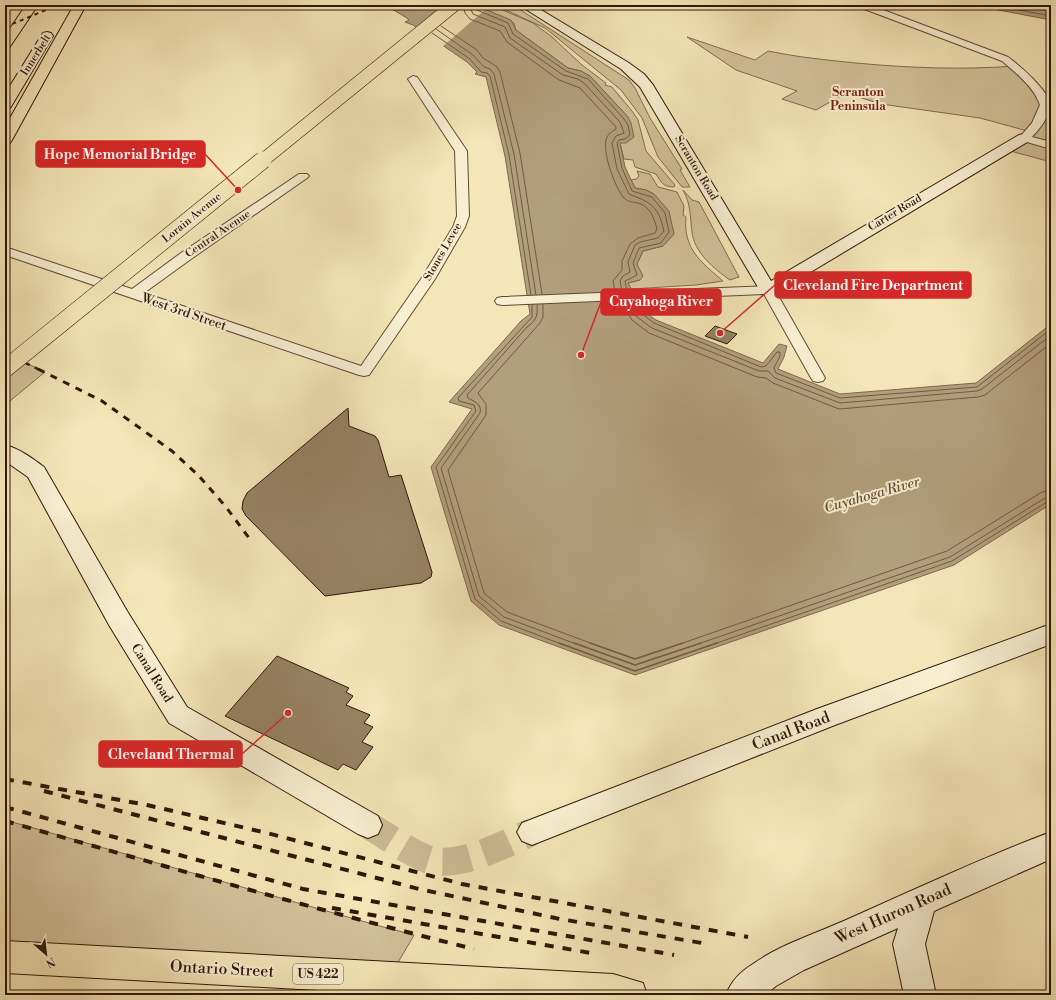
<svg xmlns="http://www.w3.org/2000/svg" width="1056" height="1000" font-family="'Libre Bodoni',serif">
<rect width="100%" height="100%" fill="#f4e6b8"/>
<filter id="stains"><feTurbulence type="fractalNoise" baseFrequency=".005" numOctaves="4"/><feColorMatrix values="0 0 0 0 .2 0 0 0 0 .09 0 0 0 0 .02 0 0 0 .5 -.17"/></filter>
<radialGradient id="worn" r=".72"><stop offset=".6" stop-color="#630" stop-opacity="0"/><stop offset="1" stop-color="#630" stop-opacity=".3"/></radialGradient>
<!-- green -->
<g fill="#d3c29a" stroke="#826c50">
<path d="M 475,5 L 491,5 L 533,23 L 551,36 L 582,65 L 606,83 L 605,85 L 612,87 L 632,111 L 638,120 L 646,151 L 675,185 L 674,187 C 663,187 661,182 656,174 L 635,167 L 633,160 L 624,159 L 620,143 L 628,117 L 590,76 L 581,71 L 568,68 L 516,30 L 514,23 Z"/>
<path d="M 495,5 L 513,5 L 629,80 L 635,88 L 650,118 L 682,169 L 680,170 L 690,187 L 682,187 L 658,157 L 642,118 L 621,90 L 545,28 Z"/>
<path d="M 687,37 L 755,60 L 768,51 C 797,57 826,60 856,63 C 909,68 962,70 1015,66 L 1043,99 L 1043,114 L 1051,115 L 1051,162 L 1003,149 L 1031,132 L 980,118 L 881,104 L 846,93 L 816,110 L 782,99 L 797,91 L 736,70 Z"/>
<path d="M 637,171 L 650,174 L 658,187 L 677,192 L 684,206 L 683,215 L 686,217 C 683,249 701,262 723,281 L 696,285 L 631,289 L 628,283 L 640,280 L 637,264 L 643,251 L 663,246 L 674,234 L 668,211 L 654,194 L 646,190 L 635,188 L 631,180 L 636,179 L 639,176 Z"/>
<path d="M 683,190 L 692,200 L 699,202 L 739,277 L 730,280 C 714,269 694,252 692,232 C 690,217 691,204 683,190 Z"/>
<path d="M 5,353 L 45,372 L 5,405 Z"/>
<path d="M 5,820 L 376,925 L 414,935 L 389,978 L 5,957 Z"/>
</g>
<!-- water -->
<g fill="#b29f7c" stroke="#7e684d">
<path d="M 385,5 L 475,5 L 511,20 L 516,30 L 568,68 L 581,71 L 590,76 L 628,117 L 631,123 L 634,137 L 626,143 L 620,143 L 625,167 L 635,188 L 646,190 L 654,194 L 669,211 L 674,234 L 663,246 L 643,251 L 637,264 L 643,276 L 640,280 L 628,283 L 643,311 L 656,320 L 763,363 L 779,344 L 787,346 L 784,357 L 778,369 L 840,394 L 976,383 L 1051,324 L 1051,504 L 954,565 L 635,675 L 499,625 L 471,601 L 431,467 L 472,409 L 449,402 L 521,321 L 530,314 L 505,156 L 486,77 L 475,74 L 477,72 L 467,62 L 413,25 L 405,22 L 409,20 L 407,18 Z"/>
<path d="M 972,5 L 1051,5 L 1051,20 Z"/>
</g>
<!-- pier -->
<path fill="#f4e6b8" d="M 444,5 L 479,5 L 487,8 L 442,47 L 415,28 Z"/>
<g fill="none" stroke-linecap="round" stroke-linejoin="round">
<!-- shore-far1 -->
<g stroke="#725a42" stroke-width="1">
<path d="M 463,5 L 465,13 L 470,19 L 500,31 L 507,42 L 559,80 L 580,88 L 616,127 L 616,129 C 613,131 609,133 607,137 C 601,150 615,188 624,198 C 628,202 633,202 638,203 C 650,206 654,218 657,229 L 655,233 L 638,238 L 630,244 L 622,261 L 622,270 L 613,281 L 615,291"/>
<path d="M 469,5 L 473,14 L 505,27 L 510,38 L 563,75 L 578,79 L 584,83 L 620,122 L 624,133 L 616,136 L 612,143 L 617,169 L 629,194 C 652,203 658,206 664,231 L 658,238 L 640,242 L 635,245 L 628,262 L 630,272 L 623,276 L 620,281 L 622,291"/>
<path d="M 474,5 L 477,10 L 508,23 L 513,34 L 566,71 L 588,79 L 624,119 L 628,125 L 630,135 L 625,139 L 619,140 L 617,143 L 622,168 L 632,191 L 652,197 L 665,213 L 669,232 L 661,243 L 639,248 L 633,263 L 637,275 L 625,281 L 627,291"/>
<path d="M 992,5 L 1051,16"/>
<path d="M 441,26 L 477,50 L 483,58 L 496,66 L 500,72 L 520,153 L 542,294"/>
<path d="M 436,29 L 473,55 L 484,67 L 490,69 L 494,74 L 514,154 L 536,295"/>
<path d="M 432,33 L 470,59 L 481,72 L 487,73 L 490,76 L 509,155 L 531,295"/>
<path d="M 620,301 L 632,320 L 649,333 L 757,377 L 766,378 L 773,383 L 839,409 L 978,397 L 985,395 L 1051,343"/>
<path d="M 626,301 L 637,317 L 652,328 L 759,371 L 768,371 L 775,378 L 840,403 L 977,391 L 982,389 L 1051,335"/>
<path d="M 632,301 L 641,313 L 654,323 L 761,367 L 766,366 L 777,352 L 780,352 L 780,356 L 774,368 L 776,373 L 840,398 L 977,387 L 1051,329"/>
<path d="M 543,304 L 543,317 L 540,323 L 478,393 L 486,404 L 486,415 L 448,470 L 484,593 L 507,612 L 593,644"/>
<path d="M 532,305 L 532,317 L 458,398 L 459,401 L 474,405 L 476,411 L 436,467 L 475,599 L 501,621 L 561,644"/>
<path d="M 537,305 C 538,316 536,321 527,327 L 467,395 L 468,398 C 475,402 482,404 480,413 L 441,468 L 479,596 L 504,617 L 576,644"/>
<path d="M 680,644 L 947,551 L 1042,492 L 1051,490"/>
<path d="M 698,644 L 950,557 L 1045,498 L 1051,496"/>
<path d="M 714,644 L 952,561 L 1047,502 L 1051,501"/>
</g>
<!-- shore -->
<g stroke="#725a42" stroke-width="1.5">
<path d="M 559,643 L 635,671 L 717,643"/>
<path d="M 574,643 L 635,665 L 701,643"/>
<path d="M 590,643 L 635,659 L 683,643"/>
</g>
</g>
<!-- building -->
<g fill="#968263" stroke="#311507">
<path d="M 715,326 L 737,334 L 727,344 L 705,336 Z"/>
<path d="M 348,408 L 349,426 L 375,436 L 378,440 L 389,477 L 401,475 L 432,572 L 431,577 L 421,583 L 325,596 L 246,516 L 242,509 L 243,501 L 247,493 Z"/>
<path d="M 277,656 L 349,688 L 346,692 L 353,696 L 346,705 L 370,715 L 364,723 L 373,727 L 362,742 L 373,747 L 356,770 L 343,764 L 338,770 L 225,716 Z"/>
</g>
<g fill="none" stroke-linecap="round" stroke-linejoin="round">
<!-- secondary-tunnel -->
<path stroke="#cdbc95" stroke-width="28" stroke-dasharray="28 14" stroke-linecap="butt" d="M 368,825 C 387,836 406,851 427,859 C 458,870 504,844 532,832"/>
<!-- street casing -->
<g stroke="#624933" stroke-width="2">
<g id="street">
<path d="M 858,5 L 870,5 L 1008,57 C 1019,65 1048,90 1050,104 C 1051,115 1039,130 1032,137 L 1051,142 L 1051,149 L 1020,140 L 1019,138 L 1032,123 L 1040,105 C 1034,87 1016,73 1002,61 L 859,7 Z"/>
<path d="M 413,76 L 417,77 L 467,151 L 469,216 L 465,227 L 435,279 L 369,375 L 364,376 L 359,375 L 5,255 L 5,247 L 132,289 L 181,253 L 299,174 L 307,174 L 309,176 L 307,178 L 191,259 L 144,293 L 361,366 L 421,279 L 453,227 L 457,216 L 455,151 L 408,79 Z"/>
<path d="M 768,286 L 773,287 L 775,290 L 825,378 L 823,381 L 818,382 L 813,381 L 811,378 L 764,294 L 502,305 L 497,304 L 495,301 L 497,298 L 502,297 Z"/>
</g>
</g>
<!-- secondary casing -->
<g stroke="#311507" stroke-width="2">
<g id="secondary">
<path d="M 519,5 L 533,5 L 629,63 L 644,74 L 653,85 L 771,281 L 1019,135 L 1024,134 L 1029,135 L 1031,138 L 1029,141 L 774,294 L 768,295 L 762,294 L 640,87 L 621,69 Z"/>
<path d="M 5,445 C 20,449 32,458 44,467 L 127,611 L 187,707 L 378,816 L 382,825 L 378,834 L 368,838 L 358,834 L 169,723 L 109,625 L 28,477 L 5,461 Z"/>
<path d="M 1051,624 L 1051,644 L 835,725 L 532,845 L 522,841 L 517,832 L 522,823 L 817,709 Z"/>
<path d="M 1051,832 L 1051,859 L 934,911 L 925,944 L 936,995 L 904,995 L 893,944 L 898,928 L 804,970 L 776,986 L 765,995 L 726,995 C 731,981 740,972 753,964 C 781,944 815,934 846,920 C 914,890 981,858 1051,832 Z"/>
</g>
</g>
<!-- primary casing -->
<g stroke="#311507" stroke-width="2">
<path id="primary" d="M 5,941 L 613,974 L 643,983 L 647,995 L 409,995 L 5,973 Z"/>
</g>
<!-- highway casing -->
<g stroke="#311507" stroke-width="2">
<g id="highway">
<path d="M 26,5 L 38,5 L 9,48 L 5,49 L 5,36 Z"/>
<path d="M 74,5 L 86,5 L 12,140 L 10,143 L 5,144 L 5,127 Z"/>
<path d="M 47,32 L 51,33 L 53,36 L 12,105 L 10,108 L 5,109 L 5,94 L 41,36 L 43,33 Z"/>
</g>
</g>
<!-- street -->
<use href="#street" fill="#f8efd1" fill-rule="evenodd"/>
<!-- secondary -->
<use href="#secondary" fill="#f8efd1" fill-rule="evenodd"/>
<!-- primary -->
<use href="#primary" fill="#f4e6b8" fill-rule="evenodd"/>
<!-- highway -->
<use href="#highway" fill="#f4e6b8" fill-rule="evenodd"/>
<!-- rail-far3 -->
<path stroke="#311507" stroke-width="2" stroke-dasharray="4 4" stroke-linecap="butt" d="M 5,27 L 58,5"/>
<!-- rail-far2 -->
<path stroke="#311507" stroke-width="2.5" stroke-dasharray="5.5 5.5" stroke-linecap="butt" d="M 5,353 L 40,370"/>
<!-- rail-far1 -->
<path stroke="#311507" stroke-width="3" stroke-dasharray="7 7" stroke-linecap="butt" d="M 38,369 L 102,401 L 172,451 L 198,475 L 226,507 L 249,538"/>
<!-- rail -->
<g stroke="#311507" stroke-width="4" stroke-dasharray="9 9" stroke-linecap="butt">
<path d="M 5,779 L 147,805 L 267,833 L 462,884 L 748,937"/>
<path d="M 44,791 L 419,889 L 560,919 L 702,943"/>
<path d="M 5,807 L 303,889 L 674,955"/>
<path d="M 5,821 C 161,865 317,910 474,949"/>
<path d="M 332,908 L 591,953"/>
</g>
<!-- primary-bridge-far1 casing -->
<g stroke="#311507" stroke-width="14" stroke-linecap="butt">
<path id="primary-bridge-far1" d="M 262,161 L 454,5"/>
</g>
<!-- primary-bridge casing -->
<g stroke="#311507" stroke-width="18" stroke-linecap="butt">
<path id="primary-bridge" d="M 5,369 L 263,160"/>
</g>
<!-- primary-bridge-far1 -->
<use href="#primary-bridge-far1" stroke="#f4e6b8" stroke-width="13"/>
<!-- primary-bridge -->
<use href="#primary-bridge" stroke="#f4e6b8" stroke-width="17"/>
</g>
<g text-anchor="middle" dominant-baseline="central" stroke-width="4" stroke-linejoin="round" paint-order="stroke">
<!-- far-street labels -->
<g font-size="11" fill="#311507" stroke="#f8efd1">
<text transform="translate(36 55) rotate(-58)">Innerbelt</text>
<text transform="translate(696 168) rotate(59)">Scranton Road</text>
<text transform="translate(895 213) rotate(-31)">Carter Road</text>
<text transform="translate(192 218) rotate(-39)">Lorain Avenue</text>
<text transform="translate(218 234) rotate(-34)">Central Avenue</text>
<text transform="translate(443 252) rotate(-60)">Stones Levee</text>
</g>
<!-- far-neighbourhood labels -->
<g font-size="12" font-weight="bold" fill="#7a1f14" stroke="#f8efd1">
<text x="858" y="92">Scranton<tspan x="858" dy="14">Peninsula</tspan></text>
</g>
<!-- shield labels -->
<rect fill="#f8efd1" stroke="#6d5644" stroke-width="1" x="293" y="964" width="50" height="20" rx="3"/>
<g font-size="12" font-weight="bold" fill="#311507">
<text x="318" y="974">US 422</text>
</g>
<!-- street labels -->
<g font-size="13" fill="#311507" stroke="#f8efd1">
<text transform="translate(184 312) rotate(19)">West 3rd Street</text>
<text transform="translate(152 673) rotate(58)">Canal Road</text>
</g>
<!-- water labels -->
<g font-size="14" font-style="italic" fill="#654c36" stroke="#f8efd1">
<text transform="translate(872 495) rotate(-16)">Cuyahoga River</text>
</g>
<!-- near-street labels -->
<g font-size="16" fill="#311507" stroke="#f8efd1">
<text transform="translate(791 731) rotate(-21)">Canal Road</text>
<text transform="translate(893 914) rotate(-24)">West Huron Road</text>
<text transform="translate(222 969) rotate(3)">Ontario Street</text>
</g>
</g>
<!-- callouts -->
<path fill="none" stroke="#d62828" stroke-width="1.5" d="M238 190L205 154M720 333L775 285M581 355L601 302M288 713L242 754"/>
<g fill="#d62828" stroke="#f8efd1" stroke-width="1.5">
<circle cx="238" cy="190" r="4"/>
<circle cx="720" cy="333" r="4"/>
<circle cx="581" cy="355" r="4"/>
<circle cx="288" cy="713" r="4"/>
</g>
<g fill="#d62828" stroke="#d62828" stroke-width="1.5">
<rect x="36" y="141" width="169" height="26" rx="4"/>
<rect x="775" y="272" width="196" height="26" rx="4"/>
<rect x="601" y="289" width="120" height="26" rx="4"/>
<rect x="99" y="741" width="143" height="26" rx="4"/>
</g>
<g font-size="14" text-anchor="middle" font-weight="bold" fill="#fff">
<text x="120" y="159">Hope Memorial Bridge</text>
<text x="873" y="290">Cleveland Fire Department</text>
<text x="661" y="306">Cuyahoga River</text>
<text x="171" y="759">Cleveland Thermal</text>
</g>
<!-- margin -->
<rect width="1056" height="1000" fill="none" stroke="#f4e6b8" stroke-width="20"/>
<rect x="6" y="6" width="1044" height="988" fill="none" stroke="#311507" stroke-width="2"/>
<rect x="10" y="10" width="1036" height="980" fill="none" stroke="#311507"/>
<!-- north arrow -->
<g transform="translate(46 954) rotate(152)" stroke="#f8efd1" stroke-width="3" paint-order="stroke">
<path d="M0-3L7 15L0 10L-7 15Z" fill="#311507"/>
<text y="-6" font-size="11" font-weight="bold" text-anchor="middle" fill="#311507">N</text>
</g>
<rect width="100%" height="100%" filter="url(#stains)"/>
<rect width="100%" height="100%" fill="url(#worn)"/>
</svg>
